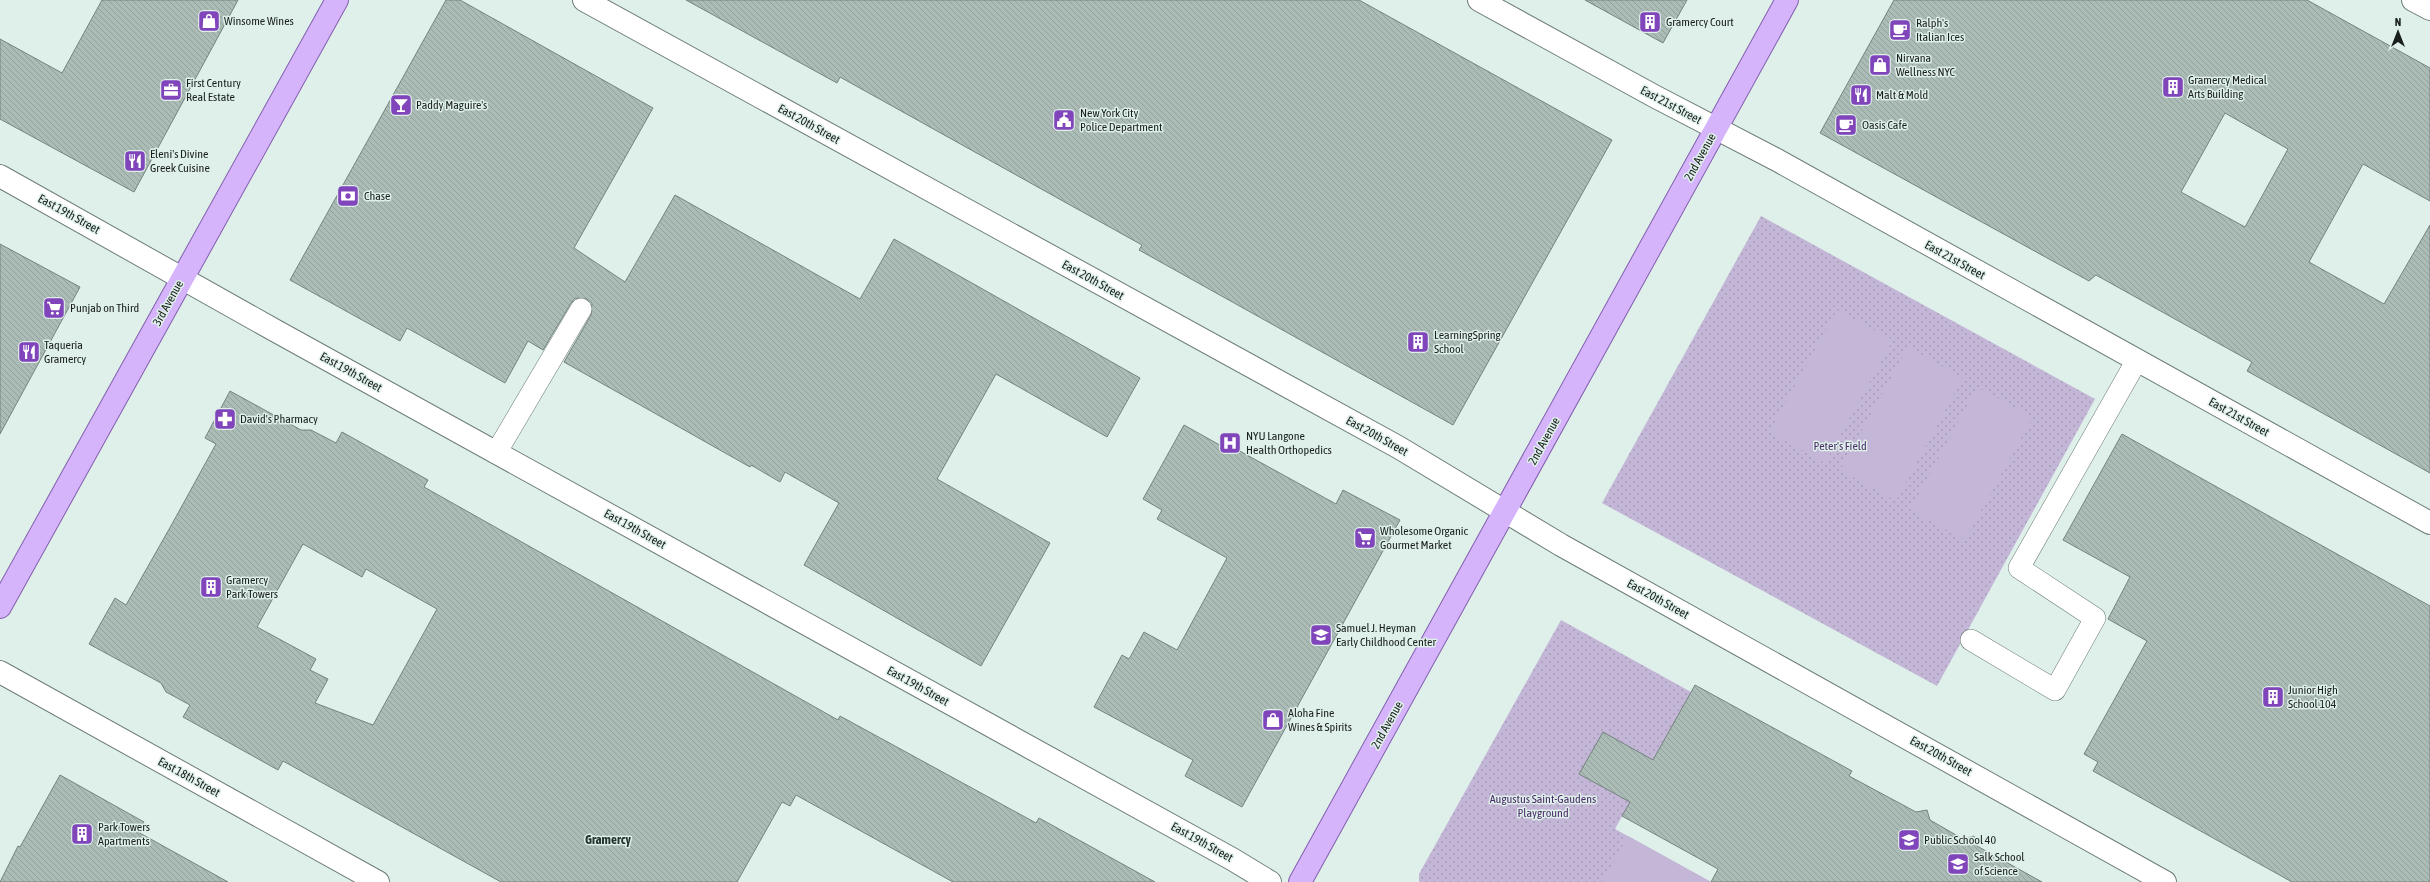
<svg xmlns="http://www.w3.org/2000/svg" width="2430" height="882" font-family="'Asap Condensed',sans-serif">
<defs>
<pattern id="grass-dots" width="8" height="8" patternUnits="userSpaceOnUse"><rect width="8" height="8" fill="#c3b6d6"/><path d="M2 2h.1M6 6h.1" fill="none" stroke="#a79cb7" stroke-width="1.8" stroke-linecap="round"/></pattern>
<pattern id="building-back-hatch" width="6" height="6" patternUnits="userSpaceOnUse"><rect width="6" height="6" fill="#abbbb5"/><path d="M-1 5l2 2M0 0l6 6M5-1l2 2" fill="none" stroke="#93a09b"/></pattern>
</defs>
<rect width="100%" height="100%" fill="#dff0ea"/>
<!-- grass -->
<g fill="url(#grass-dots)">
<path d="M 1761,216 L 2095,399 L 1937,686 L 1602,503 Z"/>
<path d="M 1561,620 L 1691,692 L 1615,829 L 1711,882 L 1419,882 L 1419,874 Z"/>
</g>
<!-- garden -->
<g fill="#c3b6d6">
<path d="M 1837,310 L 1893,340 L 1825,463 L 1769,432 Z"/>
<path d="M 1908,347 L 1963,378 L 1896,501 L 1840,470 Z"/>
<path d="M 1977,387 L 2033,417 L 1965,540 L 1910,510 Z"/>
<path d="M 1628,836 L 1711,882 L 1602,882 Z"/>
</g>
<!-- building -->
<g fill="url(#building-back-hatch)" stroke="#74837e" fill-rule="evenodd">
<path d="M 102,0 L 238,0 L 134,192 L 0,119 L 0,39 L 62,73 Z"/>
<path d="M 446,0 L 460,0 L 653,108 L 574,248 L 625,282 L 675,195 L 860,299 L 894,239 L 1140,378 L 1107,437 L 996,374 L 937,479 L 1050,543 L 981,666 L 804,565 L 839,503 L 785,472 L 780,482 L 751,465 L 750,467 L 564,362 L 591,315 L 592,303 L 587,299 L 575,298 L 571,303 L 543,350 L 528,341 L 505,383 L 407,328 L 400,341 L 290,280 Z"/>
<path d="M 686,0 L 1359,0 L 1612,140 L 1453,425 L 1139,250 L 1142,245 L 840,77 L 837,83 Z"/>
<path d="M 1585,0 L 1687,0 L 1663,43 Z"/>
<path d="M 1894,0 L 2307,0 L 2430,68 L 2430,201 L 2363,164 L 2309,262 L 2384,304 L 2430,225 L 2430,473 L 2247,371 L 2252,362 L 2096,275 L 2089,281 L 1820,133 ZM 2225,113 L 2288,149 L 2245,227 L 2181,192 Z"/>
<path d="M 0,244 L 80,287 L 0,434 Z"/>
<path d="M 230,391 L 301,430 L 311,430 L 336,443 L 342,432 L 428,480 L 424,487 L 838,720 L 840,716 L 1036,823 L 1039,818 L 1155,882 L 953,882 L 796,795 L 790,806 L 782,802 L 737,882 L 501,882 L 283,761 L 278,770 L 183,717 L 190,705 L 166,692 L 161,683 L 89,644 L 115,598 L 126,605 L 172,524 L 216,444 L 205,438 ZM 303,544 L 362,577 L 366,569 L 437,609 L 373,725 L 315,703 L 328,679 L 310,670 L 316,659 L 257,627 Z"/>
<path d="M 1184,425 L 1234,453 L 1236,449 L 1336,504 L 1343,490 L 1400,520 L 1242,807 L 1185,776 L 1193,760 L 1094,707 L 1122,655 L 1129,659 L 1144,632 L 1177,650 L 1227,558 L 1157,519 L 1162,510 L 1143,499 Z"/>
<path d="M 2122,434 L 2430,606 L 2430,882 L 2292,882 L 2093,771 L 2098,762 L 2084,754 L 2147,641 L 2108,619 L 2130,577 L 2063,540 Z"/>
<path d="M 1695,685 L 1852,771 L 1849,776 L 1916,812 L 1927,810 L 1930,820 L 1963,839 L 1974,836 L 1977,846 L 2042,882 L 1711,882 L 1718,869 L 1622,816 L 1630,802 L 1579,774 L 1603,732 L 1653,760 Z"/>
<path d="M 60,775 L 144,822 L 138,832 L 228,882 L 0,882 L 18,846 L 20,847 Z"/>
</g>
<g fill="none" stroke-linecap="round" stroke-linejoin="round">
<!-- service casing -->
<g stroke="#6d7c77" stroke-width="22">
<g id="service">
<path d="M 496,453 L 581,309"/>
<path d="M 1971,640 L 2055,690 L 2095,618 L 2019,568 L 2137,360"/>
</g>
</g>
<!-- minor casing -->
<g stroke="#6d7c77" stroke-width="24">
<g id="minor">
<path d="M 584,0 L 1398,447 L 1561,545 L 2165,882"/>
<path d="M 1479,0 L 1654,96 L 1777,160 L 2430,523"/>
<path d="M 2413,0 L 2430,9"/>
<path d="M 0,176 L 276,331 L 1232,859 L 1270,882"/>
<path d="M 0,672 L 378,882"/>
</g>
</g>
<!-- primary casing -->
<g stroke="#825fad" stroke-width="24">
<g id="primary">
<path d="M 0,607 L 337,0"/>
<path d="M 1300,882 L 1787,0"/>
</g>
</g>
<!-- service -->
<use href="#service" stroke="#fff" stroke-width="21"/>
<!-- minor -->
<use href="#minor" stroke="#fff" stroke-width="22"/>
<!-- primary -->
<use href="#primary" stroke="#d6b4fc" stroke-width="22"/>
</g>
<!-- icons -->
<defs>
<g id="shop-square" transform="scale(1.15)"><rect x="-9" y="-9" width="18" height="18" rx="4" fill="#8145bb" stroke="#dff0ea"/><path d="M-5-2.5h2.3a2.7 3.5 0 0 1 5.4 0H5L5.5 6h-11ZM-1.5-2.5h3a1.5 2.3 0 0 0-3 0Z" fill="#fff"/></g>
<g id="building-square" transform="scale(1.15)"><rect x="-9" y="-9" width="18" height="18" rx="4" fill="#8145bb" stroke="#dff0ea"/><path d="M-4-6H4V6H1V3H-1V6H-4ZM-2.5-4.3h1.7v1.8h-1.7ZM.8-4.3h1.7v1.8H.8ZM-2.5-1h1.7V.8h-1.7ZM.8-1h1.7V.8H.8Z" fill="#fff"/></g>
<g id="cafe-square" transform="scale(1.15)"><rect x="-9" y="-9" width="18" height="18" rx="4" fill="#8145bb" stroke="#dff0ea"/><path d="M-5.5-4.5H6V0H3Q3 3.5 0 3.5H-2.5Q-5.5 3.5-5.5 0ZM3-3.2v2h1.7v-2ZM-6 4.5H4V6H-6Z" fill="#fff"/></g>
<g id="office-square" transform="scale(1.15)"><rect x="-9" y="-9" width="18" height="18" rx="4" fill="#8145bb" stroke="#dff0ea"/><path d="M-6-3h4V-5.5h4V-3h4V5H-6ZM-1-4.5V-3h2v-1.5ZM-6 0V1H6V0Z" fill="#fff"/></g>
<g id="restaurant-square" transform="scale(1.15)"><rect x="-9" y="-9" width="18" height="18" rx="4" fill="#8145bb" stroke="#dff0ea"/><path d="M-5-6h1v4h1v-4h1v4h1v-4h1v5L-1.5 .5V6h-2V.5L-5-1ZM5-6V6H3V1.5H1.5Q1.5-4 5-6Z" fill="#fff"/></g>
<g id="bar-square" transform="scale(1.15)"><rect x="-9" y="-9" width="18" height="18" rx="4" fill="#8145bb" stroke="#dff0ea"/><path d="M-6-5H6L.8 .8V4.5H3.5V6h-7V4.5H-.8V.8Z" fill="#fff"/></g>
<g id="civic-square" transform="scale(1.15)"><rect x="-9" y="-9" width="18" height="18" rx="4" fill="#8145bb" stroke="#dff0ea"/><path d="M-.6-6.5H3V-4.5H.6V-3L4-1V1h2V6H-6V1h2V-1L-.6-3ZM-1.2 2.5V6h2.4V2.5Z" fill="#fff"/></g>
<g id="bank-square" transform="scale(1.15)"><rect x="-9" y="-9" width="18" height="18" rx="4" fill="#8145bb" stroke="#dff0ea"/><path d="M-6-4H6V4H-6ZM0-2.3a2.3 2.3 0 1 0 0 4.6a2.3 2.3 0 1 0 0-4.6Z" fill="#fff"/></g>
<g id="supermarket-square" transform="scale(1.15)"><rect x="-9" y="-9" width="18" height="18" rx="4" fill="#8145bb" stroke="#dff0ea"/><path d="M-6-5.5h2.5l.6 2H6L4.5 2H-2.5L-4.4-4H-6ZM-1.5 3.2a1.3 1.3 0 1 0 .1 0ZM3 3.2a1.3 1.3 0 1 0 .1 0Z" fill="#fff"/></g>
<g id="pharmacy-square" transform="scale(1.15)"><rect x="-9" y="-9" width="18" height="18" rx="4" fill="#8145bb" stroke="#dff0ea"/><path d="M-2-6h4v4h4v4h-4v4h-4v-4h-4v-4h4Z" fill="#fff"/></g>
<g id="hospital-square" transform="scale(1.15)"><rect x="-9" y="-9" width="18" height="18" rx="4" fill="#8145bb" stroke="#dff0ea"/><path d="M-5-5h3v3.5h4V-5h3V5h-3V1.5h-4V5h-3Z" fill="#fff"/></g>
<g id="school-square" transform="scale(1.15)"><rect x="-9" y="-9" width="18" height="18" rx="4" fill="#8145bb" stroke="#dff0ea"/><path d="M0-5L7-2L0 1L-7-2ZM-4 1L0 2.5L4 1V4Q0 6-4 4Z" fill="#fff"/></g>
</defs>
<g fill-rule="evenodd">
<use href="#shop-square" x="209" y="21"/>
<use href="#building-square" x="1650" y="22"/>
<use href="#cafe-square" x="1900" y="30"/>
<use href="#shop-square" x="1880" y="65"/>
<use href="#building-square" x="2173" y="87"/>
<use href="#office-square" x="171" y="90"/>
<use href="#restaurant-square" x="1861" y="95"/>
<use href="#bar-square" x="401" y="105"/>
<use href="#civic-square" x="1064" y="120"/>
<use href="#cafe-square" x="1846" y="125"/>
<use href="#restaurant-square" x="135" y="161"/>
<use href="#bank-square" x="348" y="196"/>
<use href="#supermarket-square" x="54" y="308"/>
<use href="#building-square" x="1418" y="342"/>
<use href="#restaurant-square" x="29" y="352"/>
<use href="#pharmacy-square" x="225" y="419"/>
<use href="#hospital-square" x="1230" y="443"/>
<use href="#supermarket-square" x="1365" y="538"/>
<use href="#building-square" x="211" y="587"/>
<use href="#school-square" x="1321" y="635"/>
<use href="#building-square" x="2273" y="697"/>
<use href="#shop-square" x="1273" y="720"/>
<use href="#building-square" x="82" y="834"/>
<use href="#school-square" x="1909" y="840"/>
<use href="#school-square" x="1958" y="864"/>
</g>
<g text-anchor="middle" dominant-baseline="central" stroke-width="3" stroke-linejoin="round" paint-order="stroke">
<!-- poi labels -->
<g font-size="12" fill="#191f1d" stroke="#dff0ea" text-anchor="start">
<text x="224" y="21">Winsome Wines</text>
<text x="1666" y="22">Gramercy Court</text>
<text x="1916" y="23">Ralph's<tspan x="1916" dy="14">Italian Ices</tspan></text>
<text x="1896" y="58">Nirvana<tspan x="1896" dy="14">Wellness NYC</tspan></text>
<text x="2188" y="80">Gramercy Medical<tspan x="2188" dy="14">Arts Building</tspan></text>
<text x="186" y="83">First Century<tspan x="186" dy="14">Real Estate</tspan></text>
<text x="1876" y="95">Malt &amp; Mold</text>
<text x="416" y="105">Paddy Maguire's</text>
<text x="1080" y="113">New York City<tspan x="1080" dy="14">Police Department</tspan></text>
<text x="1862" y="125">Oasis Cafe</text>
<text x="150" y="154">Eleni's Divine<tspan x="150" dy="14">Greek Cuisine</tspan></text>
<text x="364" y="196">Chase</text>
<text x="70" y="308">Punjab on Third</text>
<text x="1434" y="335">LearningSpring<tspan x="1434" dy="14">School</tspan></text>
<text x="44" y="345">Taqueria<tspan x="44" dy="14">Gramercy</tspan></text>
<text x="240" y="419">David's Pharmacy</text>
<text x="1246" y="436">NYU Langone<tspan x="1246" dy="14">Health Orthopedics</tspan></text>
<text x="1380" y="531">Wholesome Organic<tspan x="1380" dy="14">Gourmet Market</tspan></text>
<text x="226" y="580">Gramercy<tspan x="226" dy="14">Park Towers</tspan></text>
<text x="1336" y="628">Samuel J. Heyman<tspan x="1336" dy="14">Early Childhood Center</tspan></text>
<text x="2288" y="690">Junior High<tspan x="2288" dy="14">School 104</tspan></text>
<text x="1288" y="713">Aloha Fine<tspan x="1288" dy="14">Wines &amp; Spirits</tspan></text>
<text x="98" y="827">Park Towers<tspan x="98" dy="14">Apartments</tspan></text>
<text x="1924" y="840">Public School 40</text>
<text x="1974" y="857">Salk School<tspan x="1974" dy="14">of Science</tspan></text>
</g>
<!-- street labels -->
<g font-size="12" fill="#191f1d" stroke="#dff0ea">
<text transform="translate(1671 105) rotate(28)">East 21st Street</text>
<text transform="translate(809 124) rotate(29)">East 20th Street</text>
<text transform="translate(1700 157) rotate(-61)">2nd Avenue</text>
<text transform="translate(69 214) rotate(29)">East 19th Street</text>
<text transform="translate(1955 260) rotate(29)">East 21st Street</text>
<text transform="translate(1093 280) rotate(29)">East 20th Street</text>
<text transform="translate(168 303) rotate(-61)">3rd Avenue</text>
<text transform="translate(351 372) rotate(29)">East 19th Street</text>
<text transform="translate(2239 417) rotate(29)">East 21st Street</text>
<text transform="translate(1377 436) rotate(29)">East 20th Street</text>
<text transform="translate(1544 441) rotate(-61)">2nd Avenue</text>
<text transform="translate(635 529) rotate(29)">East 19th Street</text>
<text transform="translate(1658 599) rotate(29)">East 20th Street</text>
<text transform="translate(918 686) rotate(29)">East 19th Street</text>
<text transform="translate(1387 725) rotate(-61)">2nd Avenue</text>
<text transform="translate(1941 756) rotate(29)">East 20th Street</text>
<text transform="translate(189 777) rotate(29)">East 18th Street</text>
<text transform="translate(1202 842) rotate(29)">East 19th Street</text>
</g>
<!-- park labels -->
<g font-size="12" fill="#4a2b69" stroke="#dff0ea">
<text x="1840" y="446">Peter's Field</text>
<text x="1543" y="799">Augustus Saint-Gaudens<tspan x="1543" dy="14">Playground</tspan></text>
</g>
<!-- neighbourhood labels -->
<g font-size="13" font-weight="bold" fill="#26342f" stroke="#dff0ea">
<text x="608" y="839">Gramercy</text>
</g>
</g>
<!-- north arrow -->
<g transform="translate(2398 32)" stroke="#dff0ea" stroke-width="3" paint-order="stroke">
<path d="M0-3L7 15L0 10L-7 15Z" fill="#191f1d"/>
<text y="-6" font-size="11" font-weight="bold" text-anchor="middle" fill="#191f1d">N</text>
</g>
</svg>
